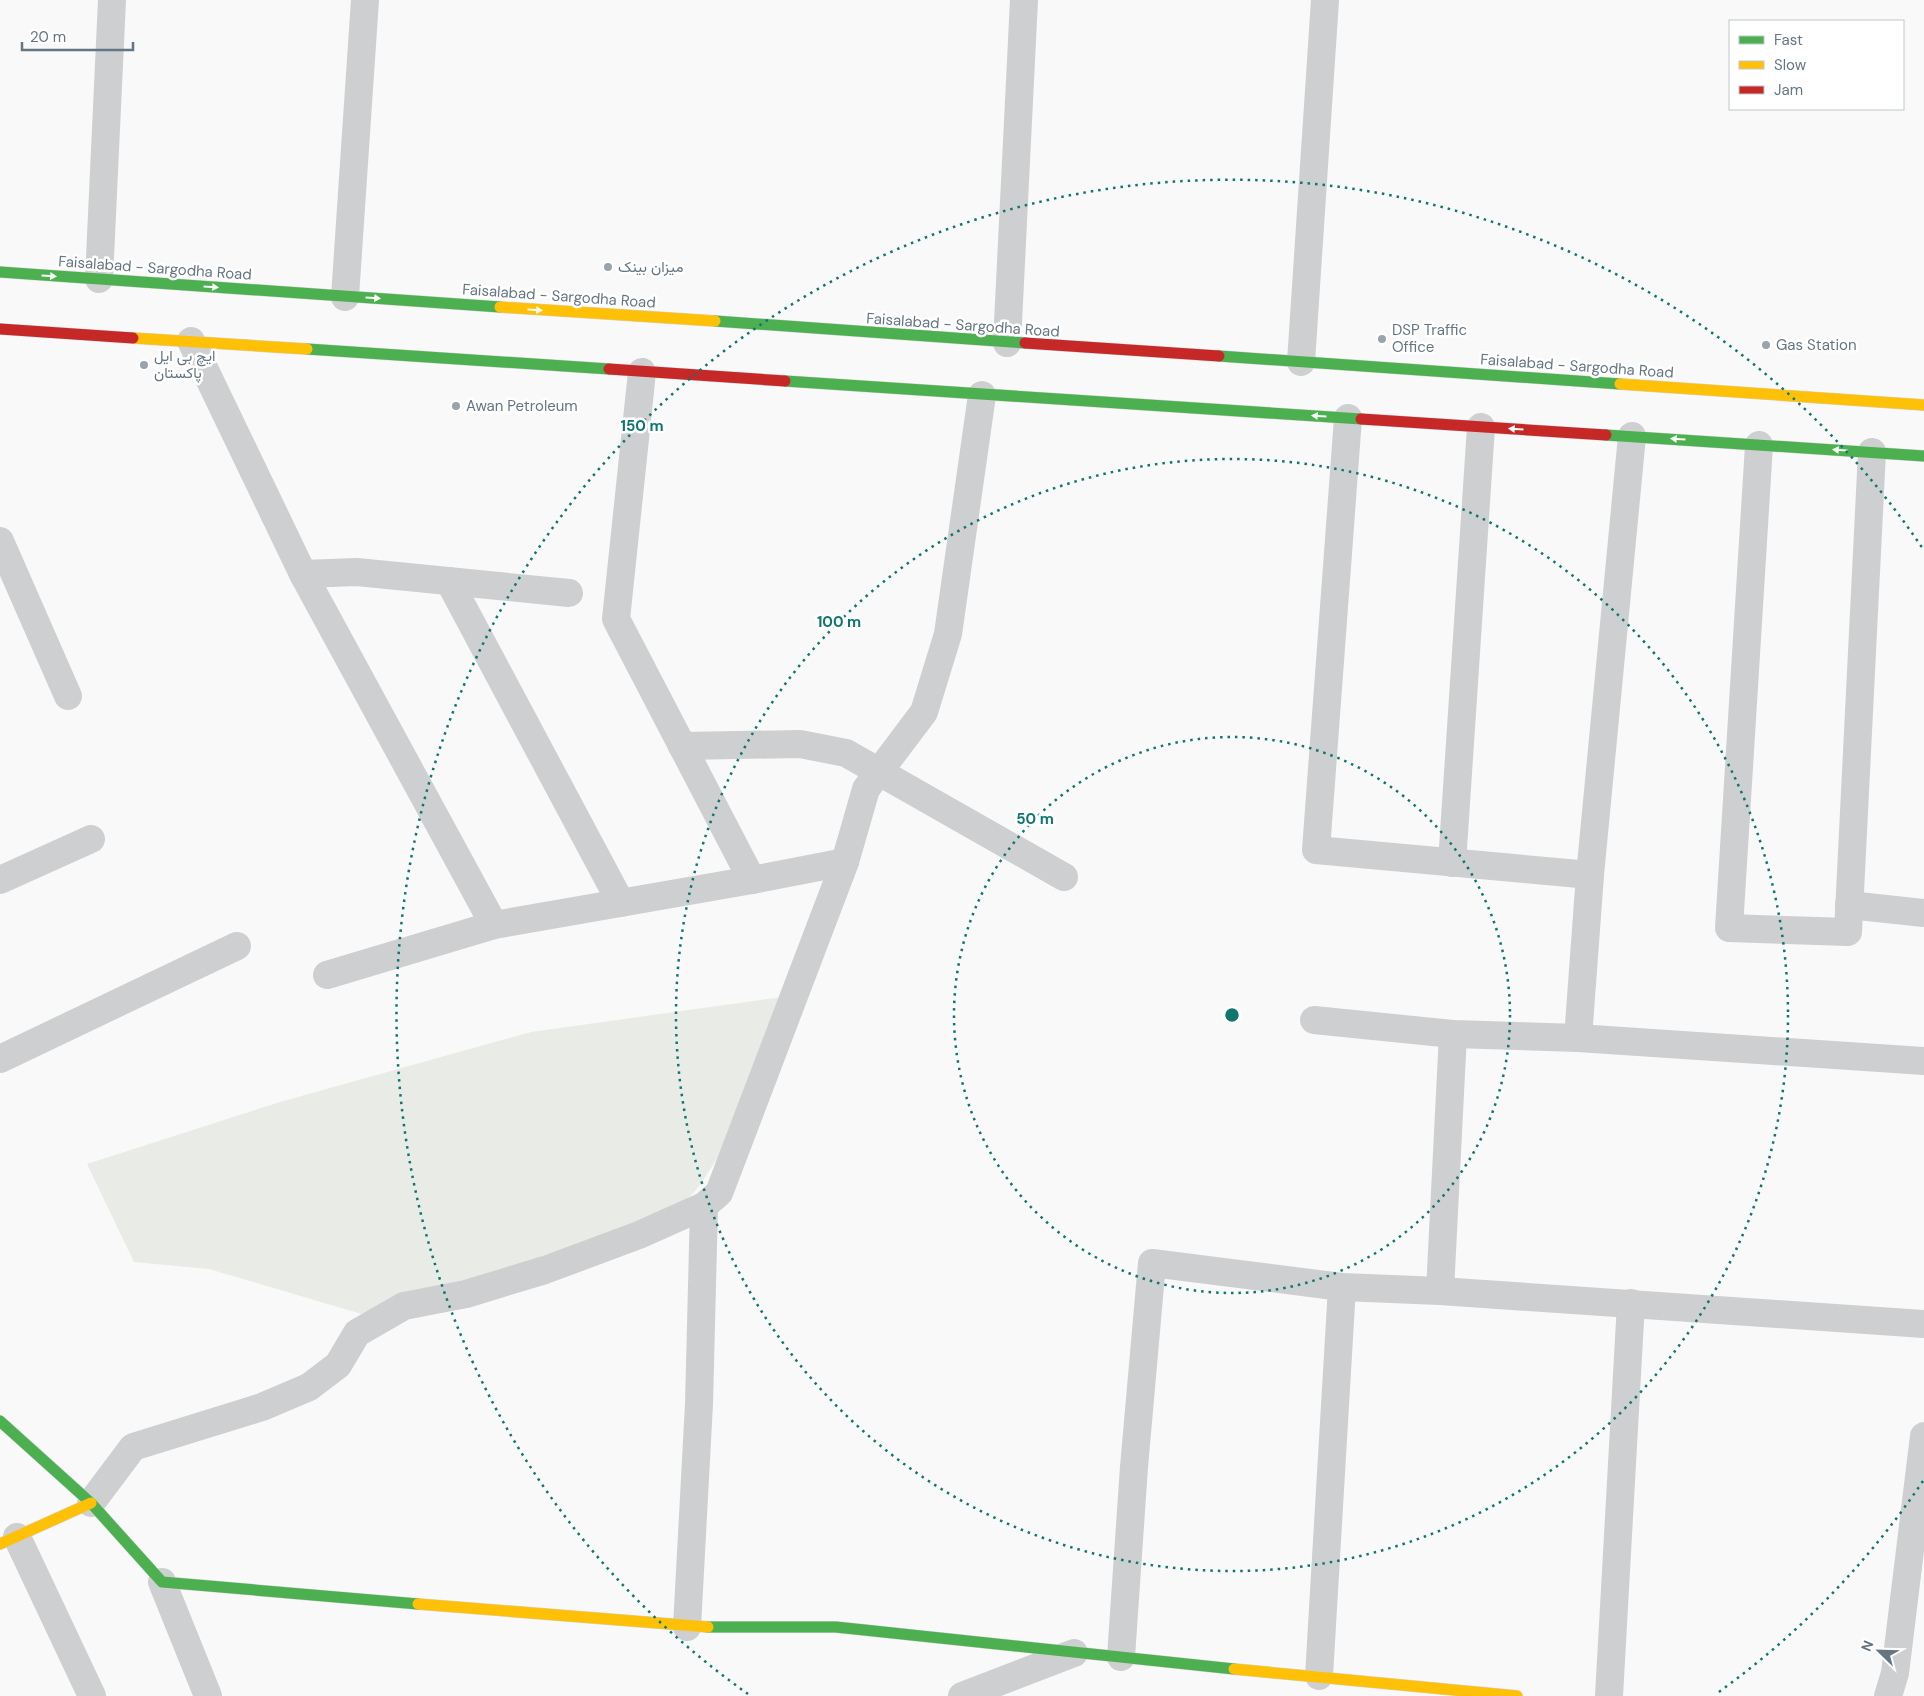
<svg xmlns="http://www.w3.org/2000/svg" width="1924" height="1696" font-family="'DM Sans',Vazirmatn,sans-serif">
<rect width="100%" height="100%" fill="#f9f9f9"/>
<!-- green -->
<path fill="#e8ebe6" d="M 797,995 L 740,1123 L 700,1185 L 653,1239 L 365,1315 L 209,1269 L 134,1262 L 87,1164 L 280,1102 L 531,1032 Z"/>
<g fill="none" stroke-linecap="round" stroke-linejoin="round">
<!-- fast casing -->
<g stroke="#d5d6d7" stroke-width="12">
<g id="fast">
<path d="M 0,272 L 500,307"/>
<path d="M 715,321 L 1025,343"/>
<path d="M 307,349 L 609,369"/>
<path d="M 1219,356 L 1620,384"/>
<path d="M 785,381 L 1361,419"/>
<path d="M 1606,435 L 1924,456"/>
<path d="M 0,1421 L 91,1503 L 162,1582 L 418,1604"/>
<path d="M 708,1627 L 836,1627 L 1234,1669"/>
</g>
</g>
<!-- slow casing -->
<g stroke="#d5d6d7" stroke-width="12">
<g id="slow">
<path d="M 500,307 L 715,321"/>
<path d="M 133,338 L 307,349"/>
<path d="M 1620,384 L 1924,405"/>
<path d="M 0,1544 L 91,1503"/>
<path d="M 418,1604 L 708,1627"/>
<path d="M 1234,1669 L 1517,1696"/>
</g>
</g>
<!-- jam casing -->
<g stroke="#d5d6d7" stroke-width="12">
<g id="jam">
<path d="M 0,329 L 133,338"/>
<path d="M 1025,343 L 1219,356"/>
<path d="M 609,369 L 785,381"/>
<path d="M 1361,419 L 1606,435"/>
</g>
</g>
<!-- street -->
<g stroke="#cecfd0" stroke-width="28">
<path d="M 99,279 L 112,0"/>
<path d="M 345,297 L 365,0"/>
<path d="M 191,341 L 303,574 L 494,925"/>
<path d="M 1007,343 L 1024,0"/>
<path d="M 1301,362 L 1325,0"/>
<path d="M 642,372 L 616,619 L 752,880"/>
<path d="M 1348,418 L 1316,850 L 1590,875"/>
<path d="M 1759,445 L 1729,928 L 1848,932 L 1872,452"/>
<path d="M 0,541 L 68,696"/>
<path d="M 303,574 L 357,572 L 569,593"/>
<path d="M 449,581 L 621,903"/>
<path d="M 682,746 L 800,744 L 846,753 L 1064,877"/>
<path d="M 1452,863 L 1481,427"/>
<path d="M 0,880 L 91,839"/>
<path d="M 1849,905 L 1924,913"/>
<path d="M 327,975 L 494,925 L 752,880 L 845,862"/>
<path d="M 1314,1020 L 1453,1034 L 1578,1038 L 1924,1061"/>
<path d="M 1578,1038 L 1590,875 L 1632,436"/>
<path d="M 0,1059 L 237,946"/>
<path d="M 1440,1291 L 1453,1034"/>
<path d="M 91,1503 L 133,1447 L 262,1407 L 309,1387 L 338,1365 L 357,1333 L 404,1306 L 466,1294 L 545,1270 L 639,1235 L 704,1206 L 719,1193 L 845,862 L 866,789 L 924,712 L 948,634 L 982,395"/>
<path d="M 17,1537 L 92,1696"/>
<path d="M 162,1582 L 208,1696"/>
<path d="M 687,1627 L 699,1404 L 704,1206"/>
<path d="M 1121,1657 L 1134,1467 L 1152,1263 L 1342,1287 L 1440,1291 L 1924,1324"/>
<path d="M 1319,1676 L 1342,1287"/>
<path d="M 962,1696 L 1074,1653"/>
<path d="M 1609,1696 L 1631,1303"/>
<path d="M 1888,1696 L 1895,1673 L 1924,1436"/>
</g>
<!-- fast -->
<use href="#fast" stroke="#4caf50" stroke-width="11"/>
<!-- slow -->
<use href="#slow" stroke="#ffc107" stroke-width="11"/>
<!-- jam -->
<use href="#jam" stroke="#c62828" stroke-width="11"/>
</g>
<!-- one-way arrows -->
<defs><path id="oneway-solid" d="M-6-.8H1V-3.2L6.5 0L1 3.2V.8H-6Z" transform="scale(1.25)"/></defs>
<g fill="#f6fbf6">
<use href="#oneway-solid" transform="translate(49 276) rotate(4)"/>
<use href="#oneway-solid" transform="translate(211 287) rotate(4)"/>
<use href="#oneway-solid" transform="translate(373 298) rotate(4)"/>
<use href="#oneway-solid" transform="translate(535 310) rotate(4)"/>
<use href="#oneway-solid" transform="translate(1319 416) rotate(-176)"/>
<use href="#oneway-solid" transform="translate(1516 429) rotate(-176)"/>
<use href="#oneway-solid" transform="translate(1678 439) rotate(-176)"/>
<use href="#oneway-solid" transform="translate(1840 450) rotate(-176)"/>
</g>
<!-- distance rings -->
<g fill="none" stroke="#0f766e" stroke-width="2.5" stroke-dasharray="2.5 5">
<circle cx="1232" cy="1015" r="278"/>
<circle cx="1232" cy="1015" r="556"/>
<path d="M1923 1481A834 834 0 0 1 1716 1694M748 1694A834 834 0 1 1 1923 549"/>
</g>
<!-- markers -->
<g fill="#99a4ac" stroke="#fff" stroke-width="2">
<circle cx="608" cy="267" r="5"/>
<circle cx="1382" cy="339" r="5"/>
<circle cx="1766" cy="345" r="5"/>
<circle cx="144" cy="365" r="5"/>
<circle cx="456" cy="406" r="5"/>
</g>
<g text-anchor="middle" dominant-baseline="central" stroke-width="5" stroke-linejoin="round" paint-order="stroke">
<!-- poi labels -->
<g font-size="15" fill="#657683" stroke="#fff" text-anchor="start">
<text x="618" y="267">میزان بینک</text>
<text x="1392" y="330">DSP Traffic<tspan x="1392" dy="17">Office</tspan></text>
<text x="1776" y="345">Gas Station</text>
<text x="154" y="356">ایچ بی ایل<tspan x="154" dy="17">پاکستان</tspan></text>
<text x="466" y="406">Awan Petroleum</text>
</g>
<!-- street labels -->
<g font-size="15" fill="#657683" stroke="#fff">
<text transform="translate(155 268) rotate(4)">Faisalabad - Sargodha Road</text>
<text transform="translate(559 296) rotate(4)">Faisalabad - Sargodha Road</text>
<text transform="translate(963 325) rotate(4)">Faisalabad - Sargodha Road</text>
<text transform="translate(1577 366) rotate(4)">Faisalabad - Sargodha Road</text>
</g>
</g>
<circle cx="1232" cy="1015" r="8" fill="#0f766e" stroke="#fff" stroke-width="2.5"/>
<g font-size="15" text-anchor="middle" font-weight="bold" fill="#0f766e" stroke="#fff" stroke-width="5" stroke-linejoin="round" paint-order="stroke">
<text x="642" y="431">150 m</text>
<text x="839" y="627">100 m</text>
<text x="1035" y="824">50 m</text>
</g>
<!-- legend -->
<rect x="1729" y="20" width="175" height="90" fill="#ffffff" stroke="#c1c8cd"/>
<rect x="1739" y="36" width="25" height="8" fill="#4caf50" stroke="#c1c8cd"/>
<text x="1774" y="45" font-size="15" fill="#657683">Fast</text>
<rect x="1739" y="61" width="25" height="8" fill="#ffc107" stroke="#c1c8cd"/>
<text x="1774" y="70" font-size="15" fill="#657683">Slow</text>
<rect x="1739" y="86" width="25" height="8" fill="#c62828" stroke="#c1c8cd"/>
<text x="1774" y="95" font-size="15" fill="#657683">Jam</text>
<!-- north arrow -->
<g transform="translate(1879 1651) rotate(293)" stroke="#ffffff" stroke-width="4" paint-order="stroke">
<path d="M0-4L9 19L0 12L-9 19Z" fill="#657683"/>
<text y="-8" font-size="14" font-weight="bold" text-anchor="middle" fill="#657683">N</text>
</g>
<!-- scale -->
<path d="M22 42v8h111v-8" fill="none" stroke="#657683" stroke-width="2.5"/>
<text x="30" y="42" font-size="15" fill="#657683" stroke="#ffffff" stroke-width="4" paint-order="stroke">20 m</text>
</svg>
